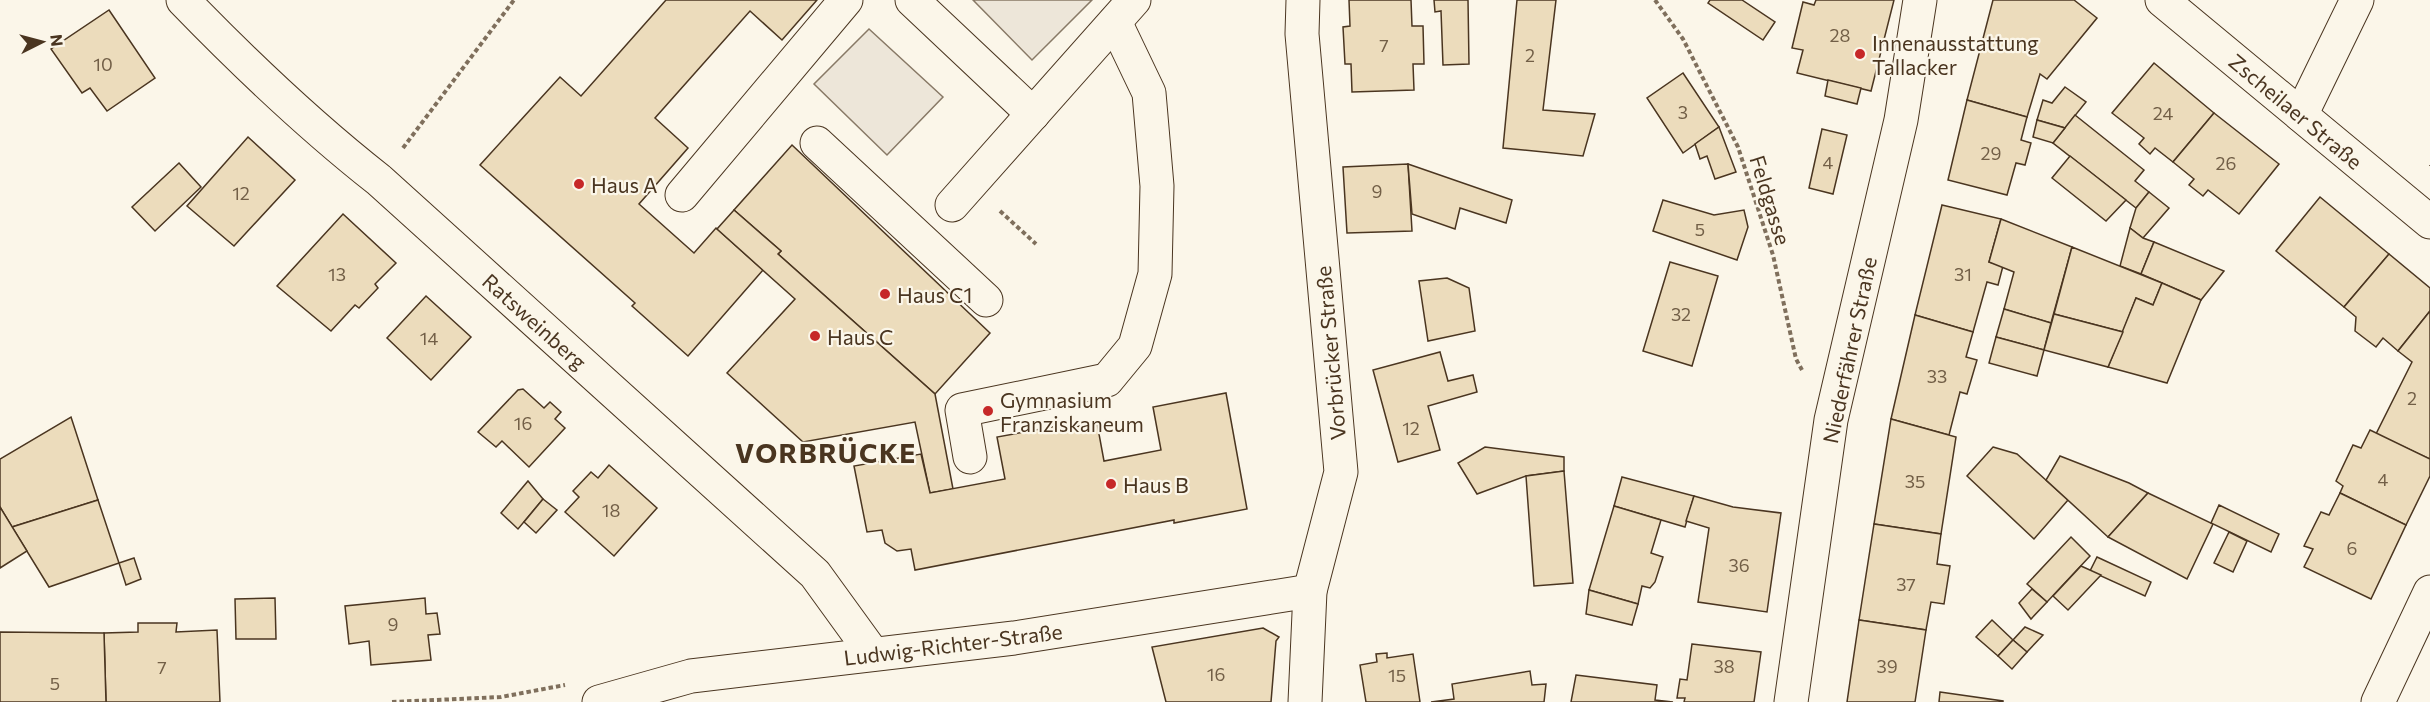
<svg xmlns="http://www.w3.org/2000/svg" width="2430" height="702" font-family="Commissioner,sans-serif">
<rect width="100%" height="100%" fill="#fbf6e9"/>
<!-- green -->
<g fill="#ede6d9" stroke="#887966" stroke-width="1.5">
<path d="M 973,0 L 1092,0 L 1032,60 Z"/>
<path d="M 869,29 L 943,97 L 887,155 L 814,84 Z"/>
</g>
<!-- building -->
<g fill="#ecdcbc" stroke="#4a3520" stroke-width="1.5">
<path d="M 666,0 L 817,0 L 782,40 L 750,11 L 655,118 L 688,148 L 639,204 L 694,253 L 716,228 L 763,270 L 688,356 L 632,306 L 635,303 L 480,165 L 560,77 L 581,96 Z"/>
<path d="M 1349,0 L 1411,0 L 1412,26 L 1423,26 L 1424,64 L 1413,64 L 1414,90 L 1352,92 L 1351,64 L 1345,64 L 1343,27 L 1350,26 Z"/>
<path d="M 1434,0 L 1468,0 L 1469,64 L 1443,65 L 1441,11 L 1435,12 Z"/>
<path d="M 1517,0 L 1556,0 L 1543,110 L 1595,114 L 1583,156 L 1503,148 Z"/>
<path d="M 1710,0 L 1742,0 L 1775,22 L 1763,40 L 1708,3 Z"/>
<path d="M 1816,0 L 1894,0 L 1871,91 L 1797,73 L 1803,50 L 1792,48 L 1803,2 L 1814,5 Z"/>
<path d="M 1993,0 L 2074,0 L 2097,18 L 2047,79 L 2040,74 L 2027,117 L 1967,100 Z"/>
<path d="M 109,10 L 155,78 L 107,111 L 90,88 L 82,93 L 51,49 Z"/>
<path d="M 2154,63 L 2214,113 L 2173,162 L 2155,148 L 2150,154 L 2139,144 L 2144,138 L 2112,113 Z"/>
<path d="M 1683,73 L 1719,127 L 1683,153 L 1647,98 Z"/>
<path d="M 1828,80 L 1861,88 L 1857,104 L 1825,96 Z"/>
<path d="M 2065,87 L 2086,102 L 2065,128 L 2037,120 L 2043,100 L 2052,103 Z"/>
<path d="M 1967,100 L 2027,117 L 2021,140 L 2031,143 L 2025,165 L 2016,163 L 2007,195 L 1948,180 Z"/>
<path d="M 2214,113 L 2279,164 L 2239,214 L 2208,190 L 2203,196 L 2189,185 L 2194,179 L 2173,162 Z"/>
<path d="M 2075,115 L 2144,170 L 2135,181 L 2149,192 L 2136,208 L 2053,143 Z"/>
<path d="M 2037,120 L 2065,128 L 2053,143 L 2033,137 Z"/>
<path d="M 1719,127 L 1736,172 L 1715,179 L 1707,156 L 1700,159 L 1695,144 Z"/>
<path d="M 1822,129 L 1847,135 L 1833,194 L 1809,188 Z"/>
<path d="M 248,137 L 295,180 L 234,246 L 187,206 Z"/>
<path d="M 792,145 L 990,333 L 935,394 L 778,254 L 781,251 L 734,210 Z"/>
<path d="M 2070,156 L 2126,200 L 2106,221 L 2052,178 Z"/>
<path d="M 179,163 L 201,187 L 155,231 L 132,207 Z"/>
<path d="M 1408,164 L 1412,231 L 1347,233 L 1343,167 Z"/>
<path d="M 1408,164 L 1512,200 L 1506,223 L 1460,208 L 1455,229 L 1412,214 Z"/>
<path d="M 2149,192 L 2169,208 L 2143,238 L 2130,228 L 2136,208 Z"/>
<path d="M 2320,197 L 2389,254 L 2344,307 L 2276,251 Z"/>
<path d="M 1663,200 L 1714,215 L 1744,210 L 1748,227 L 1737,260 L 1653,231 Z"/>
<path d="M 1942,205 L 2001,219 L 1989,262 L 2003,266 L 1998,285 L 1987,282 L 1973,332 L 1915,315 Z"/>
<path d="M 734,210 L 781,251 L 778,254 L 935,394 L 953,489 L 930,493 L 915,422 L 803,442 L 727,373 L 795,299 L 717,229 Z"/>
<path d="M 343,214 L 396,263 L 375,284 L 378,288 L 359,308 L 355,305 L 331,331 L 277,286 Z"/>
<path d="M 2001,219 L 2072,247 L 2051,323 L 2004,309 L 2014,272 L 1989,262 Z"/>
<path d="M 2130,228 L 2143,238 L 2154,242 L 2141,274 L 2120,266 Z"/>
<path d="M 2154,242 L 2224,271 L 2201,300 L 2141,274 Z"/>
<path d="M 2072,247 L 2162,283 L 2153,305 L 2136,298 L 2123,332 L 2054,314 Z"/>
<path d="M 2389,254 L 2430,288 L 2430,311 L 2398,351 L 2383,338 L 2376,347 L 2355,331 L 2356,317 L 2344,307 Z"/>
<path d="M 1670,262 L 1718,276 L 1692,366 L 1643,351 Z"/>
<path d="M 1447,278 L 1469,288 L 1475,331 L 1428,341 L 1419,281 Z"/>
<path d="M 2162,283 L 2201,300 L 2167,383 L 2108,367 L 2136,298 L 2153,305 Z"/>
<path d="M 426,296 L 471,337 L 431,380 L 387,338 Z"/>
<path d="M 2004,309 L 2051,323 L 2044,350 L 1996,337 Z"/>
<path d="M 2430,311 L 2430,459 L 2376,434 L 2412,362 L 2398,351 Z"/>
<path d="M 2054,314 L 2123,332 L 2108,367 L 2044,350 Z"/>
<path d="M 1915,315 L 1973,332 L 1966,357 L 1977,360 L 1967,394 L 1960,392 L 1949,435 L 1891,419 Z"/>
<path d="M 1996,337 L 2044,350 L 2037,376 L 1989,363 Z"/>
<path d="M 1440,352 L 1448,381 L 1473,375 L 1477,392 L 1428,406 L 1440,450 L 1398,462 L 1373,370 Z"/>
<path d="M 523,389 L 544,408 L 550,402 L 561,412 L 555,419 L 565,428 L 529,467 L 502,441 L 496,447 L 478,432 L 518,390 Z"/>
<path d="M 1226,393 L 1247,509 L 1174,523 L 1174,520 L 915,570 L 911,549 L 897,551 L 885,543 L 882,530 L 867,532 L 854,466 L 921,454 L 930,493 L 1005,479 L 997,437 L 1068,424 L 1069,428 L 1097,423 L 1104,461 L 1161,450 L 1153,407 Z"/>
<path d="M 71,417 L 98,500 L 12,527 L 0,507 L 0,459 Z"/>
<path d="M 1891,419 L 1956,437 L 1941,534 L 1874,524 Z"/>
<path d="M 2370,430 L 2430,459 L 2430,476 L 2406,525 L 2340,493 L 2343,486 L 2336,481 L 2353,445 L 2361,448 Z"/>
<path d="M 1485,447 L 1564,457 L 1564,471 L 1526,476 L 1477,494 L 1458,463 Z"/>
<path d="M 1993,447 L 2017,454 L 2068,500 L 2034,539 L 1967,476 Z"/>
<path d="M 2060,456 L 2129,483 L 2148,493 L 2108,537 L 2046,480 Z"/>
<path d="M 609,465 L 657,508 L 614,556 L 565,512 L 579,497 L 573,491 L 591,472 L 598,478 Z"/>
<path d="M 1564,471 L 1573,583 L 1534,586 L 1526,476 Z"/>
<path d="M 1622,477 L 1694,496 L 1685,527 L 1614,506 Z"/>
<path d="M 528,481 L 543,499 L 518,529 L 501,513 Z"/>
<path d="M 2148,493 L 2213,524 L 2187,579 L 2108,537 Z"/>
<path d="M 2340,493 L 2406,525 L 2371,599 L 2304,567 L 2313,549 L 2304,546 L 2321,512 L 2329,515 Z"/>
<path d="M 1694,496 L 1733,507 L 1781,513 L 1767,612 L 1698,602 L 1709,528 L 1686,521 Z"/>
<path d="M 543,499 L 557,510 L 536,533 L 524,522 Z"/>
<path d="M 98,500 L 119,563 L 49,587 L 12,527 Z"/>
<path d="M 2219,505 L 2279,534 L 2271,552 L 2211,523 Z"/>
<path d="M 1614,506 L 1661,520 L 1651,553 L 1663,557 L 1655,582 L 1650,588 L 1642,586 L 1638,604 L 1589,590 Z"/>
<path d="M 0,507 L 27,551 L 0,568 Z"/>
<path d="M 1874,524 L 1941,534 L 1937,564 L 1950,566 L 1944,604 L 1931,602 L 1926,630 L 1859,620 Z"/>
<path d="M 2229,532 L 2247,541 L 2233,572 L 2214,563 Z"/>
<path d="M 2071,537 L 2090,556 L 2047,602 L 2027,584 Z"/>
<path d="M 2097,557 L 2151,582 L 2145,596 L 2090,571 Z"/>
<path d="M 134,558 L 141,579 L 126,585 L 119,563 Z"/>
<path d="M 2081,566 L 2101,575 L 2068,610 L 2053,596 Z"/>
<path d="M 2032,589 L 2047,602 L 2031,619 L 2019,603 Z"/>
<path d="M 1589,590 L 1638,604 L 1632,625 L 1586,614 Z"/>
<path d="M 275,598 L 276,639 L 236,639 L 235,599 Z"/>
<path d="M 425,598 L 426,614 L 437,613 L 440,634 L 428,635 L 431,660 L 371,665 L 369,641 L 349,644 L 345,606 Z"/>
<path d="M 1859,620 L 1926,630 L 1915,702 L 1847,702 Z"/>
<path d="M 1992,620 L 2013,640 L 1998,656 L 1976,637 Z"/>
<path d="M 138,623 L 177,623 L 176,632 L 217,630 L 220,702 L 106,702 L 104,633 L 138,632 Z"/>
<path d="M 2025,627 L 2043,635 L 2027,652 L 2013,640 Z"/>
<path d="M 1263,628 L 1279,637 L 1276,641 L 1271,702 L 1166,702 L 1152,647 Z"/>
<path d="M 0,632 L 104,633 L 106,702 L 0,702 Z"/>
<path d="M 2013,640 L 2027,652 L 2012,669 L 1998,656 Z"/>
<path d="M 1692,644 L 1761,652 L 1754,702 L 1684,702 L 1685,698 L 1677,698 L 1680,679 L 1687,680 Z"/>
<path d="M 1387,653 L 1387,658 L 1413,654 L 1420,702 L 1366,702 L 1360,665 L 1377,662 L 1376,654 Z"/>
<path d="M 1530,671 L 1532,685 L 1546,684 L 1544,702 L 1431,702 L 1454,699 L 1452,684 Z"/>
<path d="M 1576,675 L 1657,685 L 1655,700 L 1673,702 L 1571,702 Z"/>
<path d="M 1940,692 L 2003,701 L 2003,702 L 1939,702 Z"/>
</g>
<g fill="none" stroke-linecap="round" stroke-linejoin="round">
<!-- minor casing -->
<g stroke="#4a3520" stroke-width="35">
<g id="minor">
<path d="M 183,0 C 245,64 309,125 379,180 L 815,574 L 873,654"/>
<path d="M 912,0 L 1033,114"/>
<path d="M 1303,0 L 1302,34 L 1341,472 L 1310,591 L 1305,702"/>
<path d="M 2162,0 L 2430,222"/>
<path d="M 2301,115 L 2357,0"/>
<path d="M 817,143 L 986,300"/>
<path d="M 682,195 L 846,0"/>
<path d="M 952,205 L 1134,0"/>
<path d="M 970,457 L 962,410 L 1107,380 L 1135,346 L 1155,274 L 1157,186 L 1149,93 L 1115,22"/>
<path d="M 599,702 L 691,676 L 1014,638 L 1310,591"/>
<path d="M 1791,702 L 1831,420 L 1901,120 L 1920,0"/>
<path d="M 2378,702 L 2430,592"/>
</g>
</g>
<!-- path -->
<g stroke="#7f6f5c" stroke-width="4" stroke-dasharray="4.5 3" stroke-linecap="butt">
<path d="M 1655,0 L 1683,39 L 1738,147 L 1773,255 L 1796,359 L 1802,370"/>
<path d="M 403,148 L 514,0"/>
<path d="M 1000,211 L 1036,244"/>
<path d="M 392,702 L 501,697 L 565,685"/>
</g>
<!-- minor -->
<use href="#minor" stroke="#fbf6e9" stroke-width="33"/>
<!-- fence -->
<path stroke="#4a3520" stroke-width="1.5" stroke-dasharray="8 3" stroke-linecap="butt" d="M 2430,165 L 2430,166"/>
</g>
<!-- markers -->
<g fill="#c62828" stroke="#fbf6e9" stroke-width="2">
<circle cx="1860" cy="54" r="6"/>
<circle cx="579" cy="184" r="6"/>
<circle cx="885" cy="294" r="6"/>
<circle cx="815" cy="336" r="6"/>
<circle cx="988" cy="411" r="6"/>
<circle cx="1111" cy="484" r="6"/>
</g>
<g text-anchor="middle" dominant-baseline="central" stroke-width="4.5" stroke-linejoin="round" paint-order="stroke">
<!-- number labels -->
<g font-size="18" fill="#725f47">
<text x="1840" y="35">28</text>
<text x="1384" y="45">7</text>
<text x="1530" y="55">2</text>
<text x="103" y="64">10</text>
<text x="1683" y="112">3</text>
<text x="2163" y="113">24</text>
<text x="1991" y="153">29</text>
<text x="1828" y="162">4</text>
<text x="2226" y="163">26</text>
<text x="1377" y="191">9</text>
<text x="241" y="193">12</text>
<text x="1700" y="229">5</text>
<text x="337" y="274">13</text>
<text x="1963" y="274">31</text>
<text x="1681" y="314">32</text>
<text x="429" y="338">14</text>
<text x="1937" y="376">33</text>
<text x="2412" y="398">2</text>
<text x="523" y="423">16</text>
<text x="1411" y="428">12</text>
<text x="2383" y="479">4</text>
<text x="1915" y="481">35</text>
<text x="611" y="510">18</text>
<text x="2352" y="548">6</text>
<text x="1739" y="565">36</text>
<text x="1906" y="584">37</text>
<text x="393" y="624">9</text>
<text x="1724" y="666">38</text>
<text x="1887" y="666">39</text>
<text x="162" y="667">7</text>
<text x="1216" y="674">16</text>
<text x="1397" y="675">15</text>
<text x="55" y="683">5</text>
</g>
<!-- poi labels -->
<g font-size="21" fill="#4a3520" stroke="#fbf6e9" text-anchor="start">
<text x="1872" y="42">Innenausstattung<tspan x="1872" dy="24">Tallacker</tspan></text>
<text x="591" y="184">Haus A</text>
<text x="897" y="294">Haus C1</text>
<text x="827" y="336">Haus C</text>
<text x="1000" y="399">Gymnasium<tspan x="1000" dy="24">Franziskaneum</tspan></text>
<text x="1123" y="484">Haus B</text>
</g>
<!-- street labels -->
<g font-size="21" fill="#4a3520" stroke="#fbf6e9">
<text transform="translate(2296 111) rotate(40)">Zscheilaer Straße</text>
<text transform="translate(1771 200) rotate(73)">Feldgasse</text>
<text transform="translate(535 321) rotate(42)">Ratsweinberg</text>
<text transform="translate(1849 350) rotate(-78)">Niederfährer Straße</text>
<text transform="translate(1330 353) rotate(-95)">Vorbrücker Straße</text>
<text transform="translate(953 644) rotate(-7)">Ludwig-Richter-Straße</text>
</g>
<!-- district labels -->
<g font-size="27" font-weight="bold" letter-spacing="1.5" fill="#4a3520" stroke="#fbf6e9">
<text x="826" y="452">VORBRÜCKE</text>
</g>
</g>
<!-- north arrow -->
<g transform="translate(42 42) rotate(84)" stroke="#fbf6e9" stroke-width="4.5" paint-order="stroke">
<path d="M0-4.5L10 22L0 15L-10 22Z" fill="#4a3520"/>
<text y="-9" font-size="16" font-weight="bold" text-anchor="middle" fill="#4a3520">N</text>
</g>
</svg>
